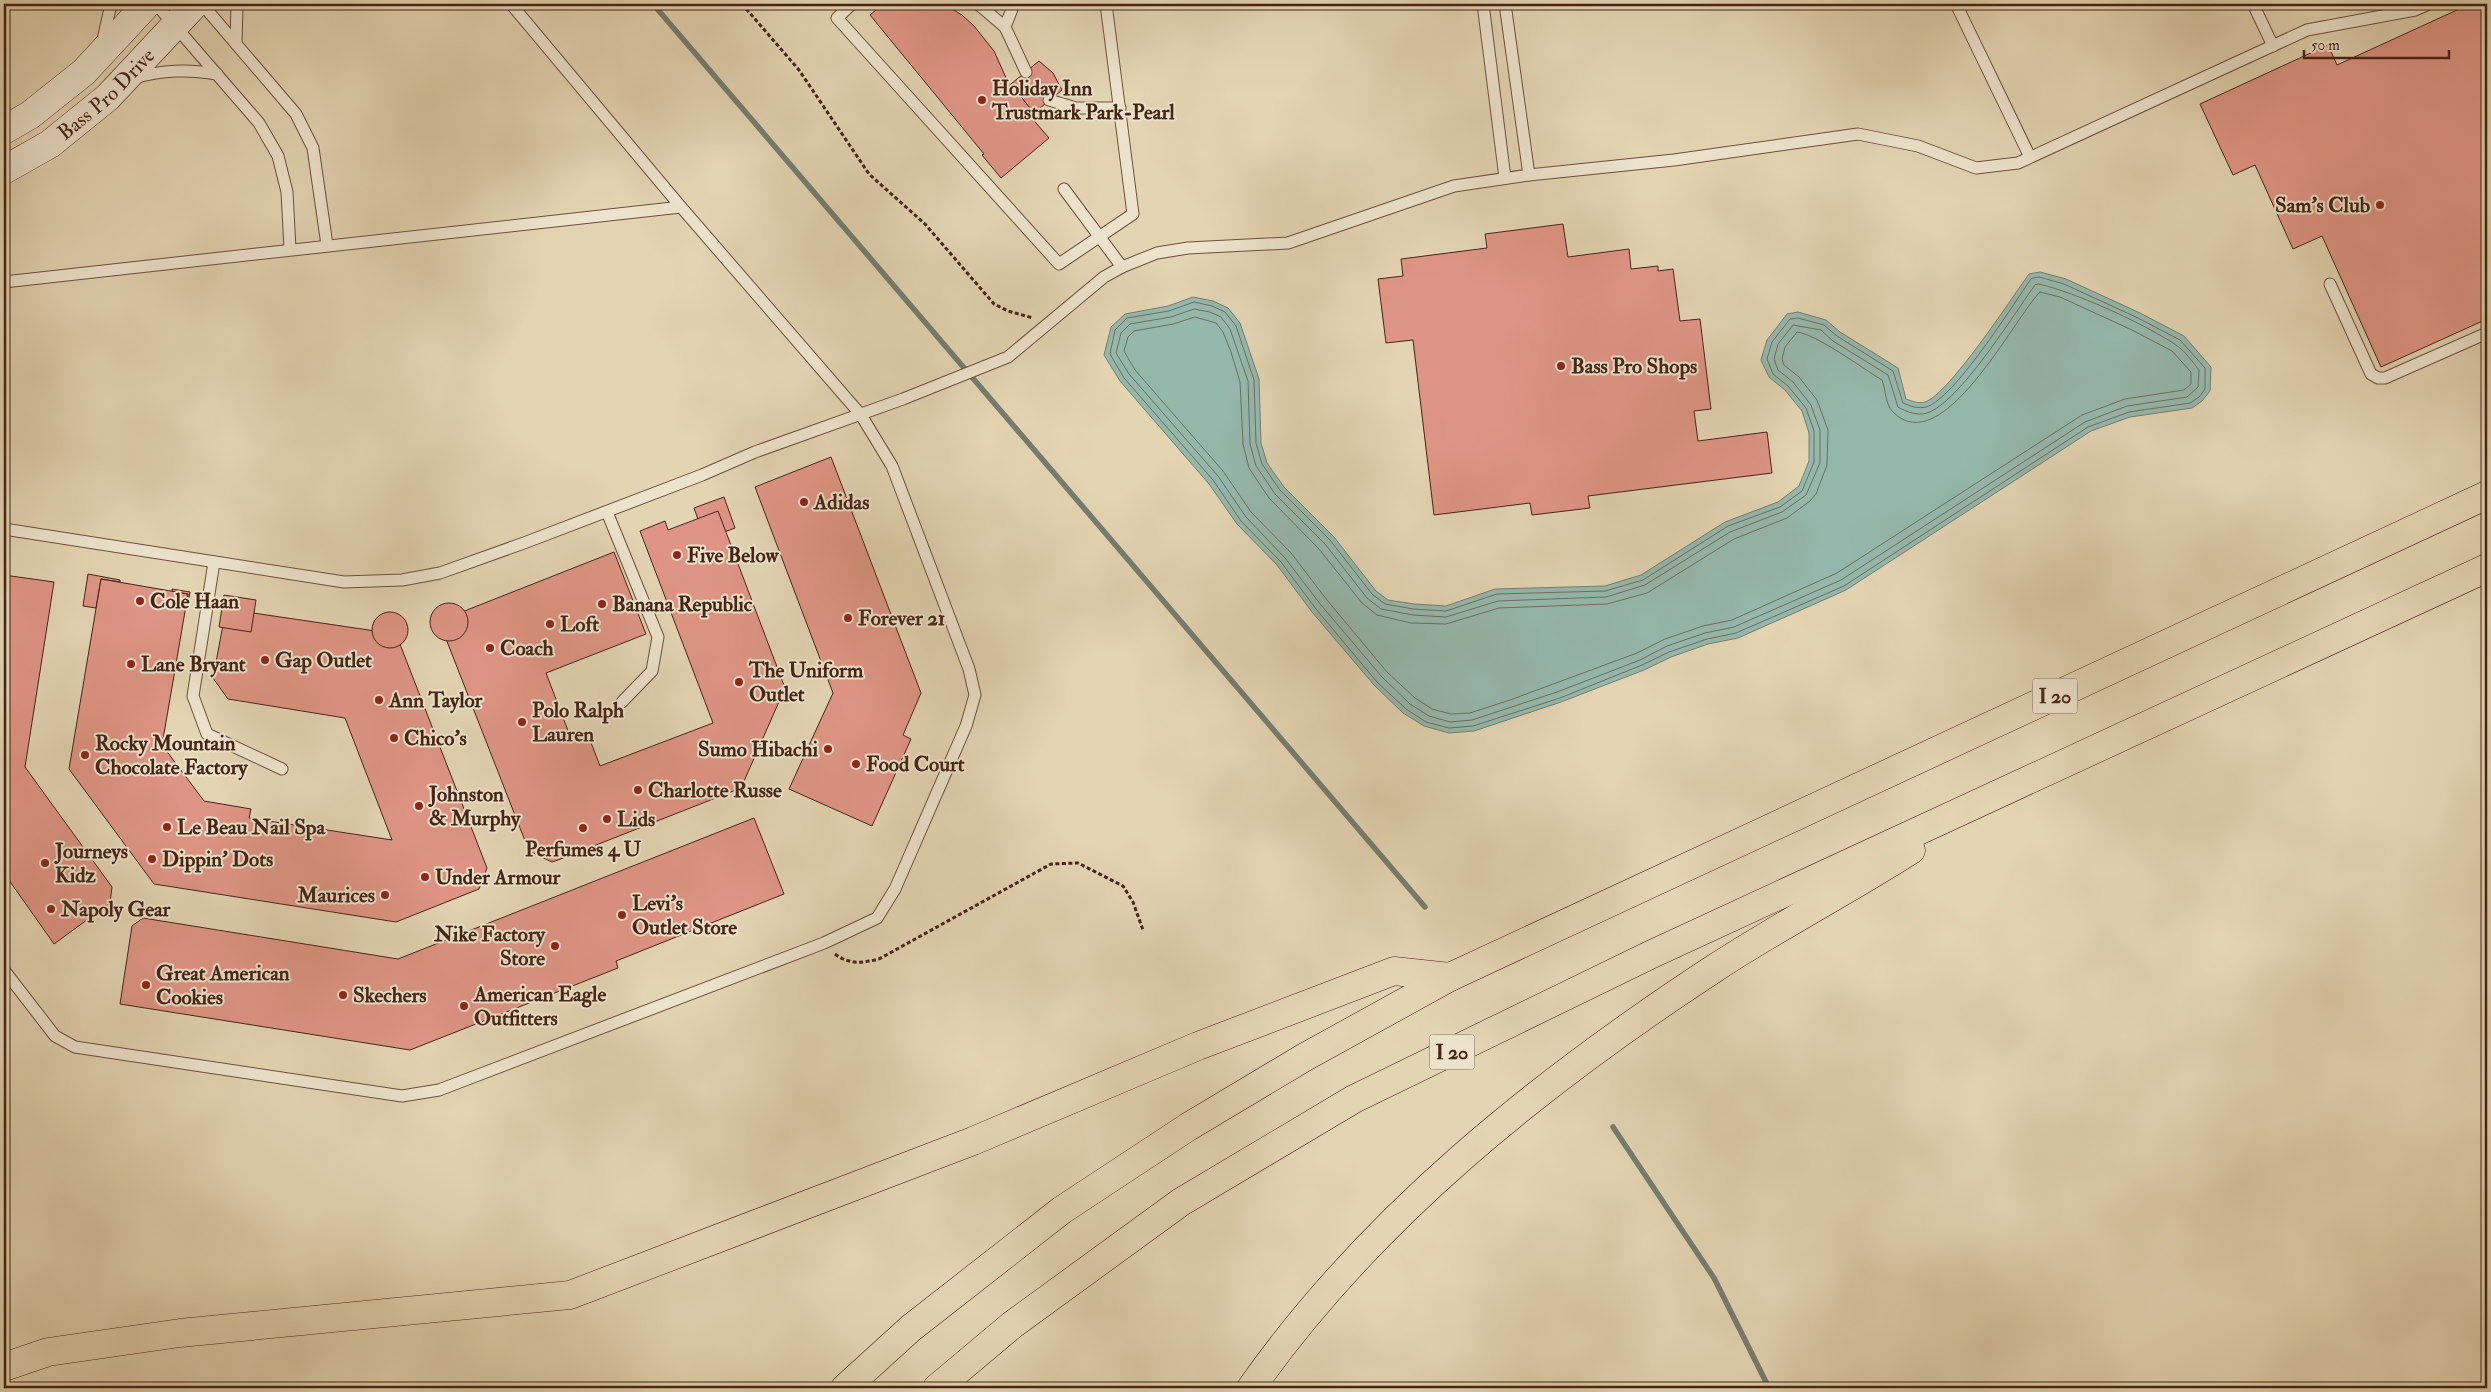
<svg xmlns="http://www.w3.org/2000/svg" width="2491" height="1392" font-family="'IM FELL Double Pica',serif">
<rect width="100%" height="100%" fill="#e3d4b2"/>
<filter id="stains"><feTurbulence type="fractalNoise" baseFrequency=".004" numOctaves="4"/><feColorMatrix values="0 0 0 0 .2 0 0 0 0 .09 0 0 0 0 .02 0 0 0 .5 -.17"/></filter>
<radialGradient id="worn" r=".72"><stop offset=".6" stop-color="#630" stop-opacity="0"/><stop offset="1" stop-color="#630" stop-opacity=".3"/></radialGradient>
<!-- water -->
<path fill="#95b8ad" stroke="#757d70" d="M 2040,272 L 2066,279 L 2140,313 L 2184,336 L 2211,367 L 2210,391 L 2202,401 L 2192,408 L 2130,417 L 2091,431 L 1846,590 L 1738,638 L 1708,644 L 1671,657 L 1644,670 L 1561,702 L 1474,731 L 1449,733 L 1424,726 L 1403,713 L 1374,685 L 1312,612 L 1277,565 L 1237,524 L 1209,484 L 1120,381 L 1104,355 L 1111,327 L 1125,314 L 1168,306 L 1193,297 L 1213,301 L 1228,308 L 1240,323 L 1259,379 L 1261,443 L 1267,463 L 1284,487 L 1334,537 L 1376,591 L 1388,600 L 1414,604 L 1446,606 L 1495,589 L 1605,586 L 1641,575 L 1725,522 L 1778,502 L 1799,486 L 1809,461 L 1809,433 L 1802,411 L 1785,390 L 1769,377 L 1761,360 L 1767,340 L 1787,314 L 1798,312 L 1826,320 L 1840,332 L 1898,368 L 1906,399 C 1912,401 1918,404 1925,402 C 1949,394 2011,299 2029,274 Z"/>
<g fill="none" stroke-linecap="round" stroke-linejoin="round">
<!-- shore -->
<g stroke="#6d6e60" stroke-width="1">
<path d="M 2039,277 L 2064,284 L 2138,318 L 2180,340 L 2205,368 L 2205,389 L 2199,397 L 2190,403 L 2129,412 L 2088,427 L 1844,586 L 1736,633 L 1707,639 L 1669,652 L 1642,665 L 1560,698 L 1473,726 L 1449,728 L 1426,722 L 1406,709 L 1377,682 L 1316,609 L 1281,562 L 1241,521 L 1213,480 L 1124,378 L 1110,354 L 1115,330 L 1127,318 L 1169,311 L 1194,302 L 1212,306 L 1225,312 L 1236,326 L 1254,380 L 1256,443 L 1262,464 L 1280,490 L 1330,540 L 1372,594 L 1385,604 L 1413,609 L 1446,611 L 1497,594 L 1605,591 L 1643,580 L 1728,526 L 1780,507 L 1802,491 L 1814,462 L 1814,431 L 1806,408 L 1788,386 L 1773,374 L 1767,359 L 1772,342 L 1790,319 L 1798,318 L 1824,325 L 1837,336 L 1893,371 L 1903,403 C 1910,406 1918,409 1926,407 C 1954,399 2012,306 2031,279 Z"/>
<path d="M 2039,284 C 2077,293 2143,323 2176,345 C 2185,351 2192,361 2199,370 L 2198,387 L 2187,397 L 2127,406 L 2085,422 L 1841,580 L 1734,627 L 1705,633 L 1667,646 L 1640,660 L 1557,692 L 1472,720 L 1450,722 L 1429,716 L 1410,704 L 1382,677 L 1321,605 L 1285,558 L 1246,517 L 1218,476 L 1129,374 L 1116,353 L 1121,333 L 1130,324 L 1171,317 L 1194,309 L 1210,312 L 1221,317 L 1230,329 L 1248,381 L 1250,444 L 1256,466 L 1275,494 L 1325,544 L 1367,598 L 1381,609 L 1413,615 L 1446,617 L 1498,601 L 1606,597 L 1645,585 L 1730,532 L 1782,512 L 1806,495 L 1820,463 L 1820,430 L 1811,405 L 1793,382 L 1778,370 L 1774,359 L 1778,344 L 1793,325 L 1821,330 L 1833,341 L 1888,375 L 1898,407 C 1906,412 1918,416 1927,413 C 1959,403 2014,314 2035,285 Z"/>
<path d="M 2040,292 L 2060,297 L 2132,330 L 2172,351 L 2191,372 L 2191,384 L 2184,390 L 2125,399 L 2082,415 L 1837,573 L 1732,620 L 1703,626 L 1665,639 L 1637,653 L 1510,700 L 1470,713 L 1451,714 L 1432,709 L 1415,698 L 1387,672 L 1327,600 L 1291,553 L 1251,512 L 1223,471 L 1135,370 L 1124,351 L 1128,337 L 1134,331 L 1173,324 L 1195,317 L 1216,323 L 1223,332 L 1231,352 L 1240,382 L 1243,444 L 1249,468 L 1269,498 L 1319,549 L 1362,603 L 1377,615 L 1411,623 L 1446,624 L 1499,608 L 1607,604 L 1647,593 L 1734,539 L 1787,518 L 1810,501 L 1816,494 L 1827,465 L 1828,430 L 1817,400 L 1799,377 L 1784,365 L 1782,359 L 1785,347 L 1797,332 C 1816,334 1862,368 1882,380 C 1886,390 1885,404 1893,412 C 1942,462 2014,318 2040,292 Z"/>
</g>
<!-- stream -->
<g stroke="#757d70" stroke-width="5.5">
<path d="M 653,4 L 1425,907"/>
<path d="M 1613,1127 L 1714,1278 L 1769,1388"/>
</g>
</g>
<!-- building -->
<g fill="#df9585" stroke="#452414">
<path d="M 883,4 L 944,4 L 962,15 L 974,26 L 994,51 L 1007,80 L 1003,83 L 1006,88 L 1011,84 L 1034,113 L 1030,116 L 1049,138 L 1001,178 L 982,155 L 984,154 L 870,15 Z"/>
<path d="M 2470,4 L 2487,4 L 2487,319 L 2381,367 L 2322,236 L 2293,249 L 2255,165 L 2233,175 L 2200,104 L 2328,45 L 2337,65 Z"/>
<path d="M 1039,61 L 1053,73 L 1062,90 L 1034,113 L 1011,84 Z"/>
<path d="M 1563,224 L 1568,257 L 1629,249 L 1631,269 L 1658,266 L 1658,271 L 1673,269 L 1680,321 L 1700,319 L 1711,409 L 1694,411 L 1698,441 L 1767,432 L 1772,473 L 1588,496 L 1590,508 L 1532,515 L 1530,503 L 1434,515 L 1413,340 L 1386,343 L 1378,279 L 1403,276 L 1401,259 L 1487,248 L 1485,234 Z"/>
<path d="M 831,457 L 921,693 L 903,735 L 911,739 L 872,826 L 789,789 L 833,693 L 755,487 Z"/>
<path d="M 724,497 L 735,528 L 705,539 L 694,508 Z"/>
<path d="M 718,511 L 785,688 L 741,788 L 558,860 L 552,862 L 529,851 L 439,621 L 614,552 L 646,634 L 546,673 L 572,741 L 588,735 L 600,766 L 713,723 L 640,531 L 665,521 L 668,530 Z"/>
<path d="M 88,574 L 120,580 L 120,582 L 101,579 L 96,608 L 83,606 Z"/>
<path d="M 4,575 L 54,582 L 25,767 L 112,887 L 110,903 L 54,944 L 4,873 Z"/>
<path d="M 101,579 L 188,594 L 162,745 L 204,801 L 251,809 L 249,818 L 392,840 L 345,718 L 228,699 L 213,678 L 226,609 L 396,634 L 487,868 L 479,889 L 396,922 L 154,884 L 69,769 Z"/>
<path d="M 172,589 L 190,592 L 187,609 L 188,594 L 172,591 Z"/>
<path d="M 224,595 L 256,600 L 251,632 L 219,627 Z"/>
<circle cx="449" cy="622" r="19"/>
<circle cx="390" cy="630" r="18"/>
<path d="M 754,818 L 784,894 L 616,961 L 618,968 L 410,1050 L 120,1004 L 132,926 L 143,918 L 398,959 Z"/>
</g>
<g fill="none" stroke-linecap="round" stroke-linejoin="round">
<!-- lane casing -->
<g stroke="#6c503c" stroke-width="13">
<g id="lane">
<path d="M 156,4 L 259,123 L 278,156 L 287,192 L 290,249"/>
<path d="M 202,4 L 296,114 L 313,148 L 327,245"/>
<path d="M 852,4 L 837,18 L 1059,264 L 1133,214 L 1106,4"/>
<path d="M 978,4 L 1005,27 L 1026,72"/>
<path d="M 1483,4 L 1505,178"/>
<path d="M 1505,4 L 1529,175"/>
<path d="M 1956,4 L 2030,157"/>
<path d="M 2253,4 L 2273,46"/>
<path d="M 1005,27 L 1014,4"/>
<path d="M 102,44 L 111,4"/>
<path d="M 236,44 L 237,4"/>
<path d="M 134,78 C 163,70 187,69 217,74"/>
<path d="M 1049,100 L 1076,108 L 1120,108"/>
<path d="M 1064,189 L 1122,267"/>
<path d="M 4,282 L 681,207"/>
<path d="M 2330,284 L 2371,374 L 2378,378 L 2385,378 L 2487,333"/>
<path d="M 607,512 L 658,637 L 652,671 L 622,702"/>
<path d="M 4,529 L 344,582 L 402,580 L 440,573 L 524,543 L 702,475 L 755,452 L 903,399 L 1008,357 L 1104,277 L 1122,267 L 1157,253 L 1188,248 L 1288,243 L 1454,186 L 1529,175 L 1674,160 L 1858,134 L 1918,146 L 1976,168 L 2018,163 L 2307,30 L 2415,10 L 2429,4"/>
<path d="M 214,562 L 193,696 L 207,734 L 282,769"/>
<path d="M 4,970 L 55,1036 L 75,1047 L 402,1096 L 439,1090 L 824,943 L 877,918 L 895,889 L 966,726 L 975,695 L 969,669 L 892,466 L 861,415 L 681,207 L 511,4"/>
</g>
</g>
<!-- secondary casing -->
<g stroke="#452414" stroke-width="29">
<g id="secondary">
<path d="M 4,130 L 30,115 L 84,72 L 147,4"/>
<path id="s1" d="M 4,170 L 50,144 L 108,97 L 195,4"/>
</g>
</g>
<!-- highway casing -->
<g stroke="#452414" stroke-width="29">
<g id="highway">
<path d="M 4,1367 L 48,1352 L 180,1333 L 570,1295 L 973,1141 L 1198,1046 L 1394,971 L 1450,977"/>
<path d="M 845,1388 L 911,1328 L 1062,1210 L 1188,1127 L 1305,1057 L 1450,977 L 2487,495"/>
<path d="M 937,1388 L 1012,1325 L 1181,1202 L 1354,1099 L 1650,955 L 2487,568"/>
<path d="M 1251,1388 C 1372,1216 1541,1082 1715,968 C 1779,926 1847,891 1911,850"/>
</g>
</g>
<!-- path -->
<g stroke="#452414" stroke-width="3" stroke-dasharray="4 2.5" stroke-linecap="butt">
<path d="M 742,4 L 799,70 L 869,174 L 925,224 L 994,304 L 1008,311 L 1033,318"/>
<path d="M 835,954 C 849,965 863,963 879,959 L 1051,864 L 1078,863 L 1123,886 L 1133,902 L 1143,930"/>
</g>
<!-- lane -->
<use href="#lane" stroke="#ede3cd" stroke-width="11"/>
<!-- secondary -->
<use href="#secondary" stroke="#ede3cd" stroke-width="28"/>
<!-- highway -->
<use href="#highway" stroke="#e3d4b2" stroke-width="28"/>
</g>
<!-- markers -->
<g fill="#8f2418" stroke="#ede3cd" stroke-width="2">
<circle cx="982" cy="100" r="5"/>
<circle cx="2380" cy="205" r="5"/>
<circle cx="1561" cy="366" r="5"/>
<circle cx="804" cy="502" r="5"/>
<circle cx="677" cy="555" r="5"/>
<circle cx="140" cy="601" r="5"/>
<circle cx="602" cy="604" r="5"/>
<circle cx="848" cy="618" r="5"/>
<circle cx="550" cy="624" r="5"/>
<circle cx="490" cy="648" r="5"/>
<circle cx="265" cy="660" r="5"/>
<circle cx="131" cy="664" r="5"/>
<circle cx="739" cy="682" r="5"/>
<circle cx="379" cy="700" r="5"/>
<circle cx="522" cy="722" r="5"/>
<circle cx="394" cy="738" r="5"/>
<circle cx="828" cy="749" r="5"/>
<circle cx="85" cy="755" r="5"/>
<circle cx="856" cy="764" r="5"/>
<circle cx="638" cy="790" r="5"/>
<circle cx="419" cy="806" r="5"/>
<circle cx="607" cy="819" r="5"/>
<circle cx="167" cy="827" r="5"/>
<circle cx="583" cy="828" r="5"/>
<circle cx="152" cy="859" r="5"/>
<circle cx="45" cy="863" r="5"/>
<circle cx="425" cy="877" r="5"/>
<circle cx="385" cy="895" r="5"/>
<circle cx="51" cy="909" r="5"/>
<circle cx="622" cy="915" r="5"/>
<circle cx="555" cy="946" r="5"/>
<circle cx="146" cy="985" r="5"/>
<circle cx="343" cy="995" r="5"/>
<circle cx="464" cy="1006" r="5"/>
</g>
<g text-anchor="middle" dominant-baseline="central" stroke-width="4" stroke-linejoin="round" paint-order="stroke">
<!-- shield labels -->
<g fill="#ede3cd" stroke="#775d4c" stroke-width="1">
<rect x="2032.5" y="678.5" width="45" height="35" rx="4"/>
<rect x="1429.5" y="1034.5" width="45" height="35" rx="4"/>
</g>
<g font-size="20" font-weight="bold" fill="#452414">
<text x="2055" y="696">I 20</text>
<text x="1452" y="1052">I 20</text>
</g>
<!-- poi labels -->
<g font-size="21" font-weight="bold" fill="#452414" stroke="#ede3cd" text-anchor="start">
<text x="992" y="88">Holiday Inn<tspan x="992" dy="24">Trustmark Park-Pearl</tspan></text>
<text x="2370" y="205" text-anchor="end">Sam's Club</text>
<text x="1571" y="366">Bass Pro Shops</text>
<text x="814" y="502">Adidas</text>
<text x="687" y="555">Five Below</text>
<text x="150" y="601">Cole Haan</text>
<text x="612" y="604">Banana Republic</text>
<text x="858" y="618">Forever 21</text>
<text x="560" y="624">Loft</text>
<text x="500" y="648">Coach</text>
<text x="275" y="660">Gap Outlet</text>
<text x="141" y="664">Lane Bryant</text>
<text x="749" y="670">The Uniform<tspan x="749" dy="24">Outlet</tspan></text>
<text x="389" y="700">Ann Taylor</text>
<text x="532" y="710">Polo Ralph<tspan x="532" dy="24">Lauren</tspan></text>
<text x="404" y="738">Chico's</text>
<text x="95" y="743">Rocky Mountain<tspan x="95" dy="24">Chocolate Factory</tspan></text>
<text x="818" y="749" text-anchor="end">Sumo Hibachi</text>
<text x="866" y="764">Food Court</text>
<text x="648" y="790">Charlotte Russe</text>
<text x="429" y="794">Johnston<tspan x="429" dy="24">&amp; Murphy</tspan></text>
<text x="617" y="819">Lids</text>
<text x="177" y="827">Le Beau Nail Spa</text>
<text x="583" y="849" text-anchor="middle">Perfumes 4 U</text>
<text x="55" y="851">Journeys<tspan x="55" dy="24">Kidz</tspan></text>
<text x="162" y="859">Dippin' Dots</text>
<text x="435" y="877">Under Armour</text>
<text x="375" y="895" text-anchor="end">Maurices</text>
<text x="632" y="903">Levi's<tspan x="632" dy="24">Outlet Store</tspan></text>
<text x="61" y="909">Napoly Gear</text>
<text x="545" y="934" text-anchor="end">Nike Factory<tspan x="545" dy="24">Store</tspan></text>
<text x="156" y="973">Great American<tspan x="156" dy="24">Cookies</tspan></text>
<text x="474" y="994">American Eagle<tspan x="474" dy="24">Outfitters</tspan></text>
<text x="353" y="995">Skechers</text>
</g>
<!-- street labels -->
<g font-size="21" fill="#452414" stroke="#ede3cd">
<text stroke="none"><textPath href="#s1" startOffset="128">Bass Pro Drive</textPath></text>
</g>
</g>
<!-- margin -->
<rect width="2491" height="1392" fill="none" stroke="#e3d4b2" stroke-width="20"/>
<rect x="5" y="5" width="2481" height="1382" fill="none" stroke="#452414" stroke-width="2.5"/>
<rect x="10" y="10" width="2471" height="1372" fill="none" stroke="#452414"/>
<!-- scale -->
<path d="M2304 50v8h145v-8" fill="none" stroke="#452414" stroke-width="2.5"/>
<text x="2311" y="50" font-size="15" fill="#452414" stroke="#ede3cd" stroke-width="4" paint-order="stroke">50 m</text>
<rect width="100%" height="100%" filter="url(#stains)"/>
<rect width="100%" height="100%" fill="url(#worn)"/>
</svg>
